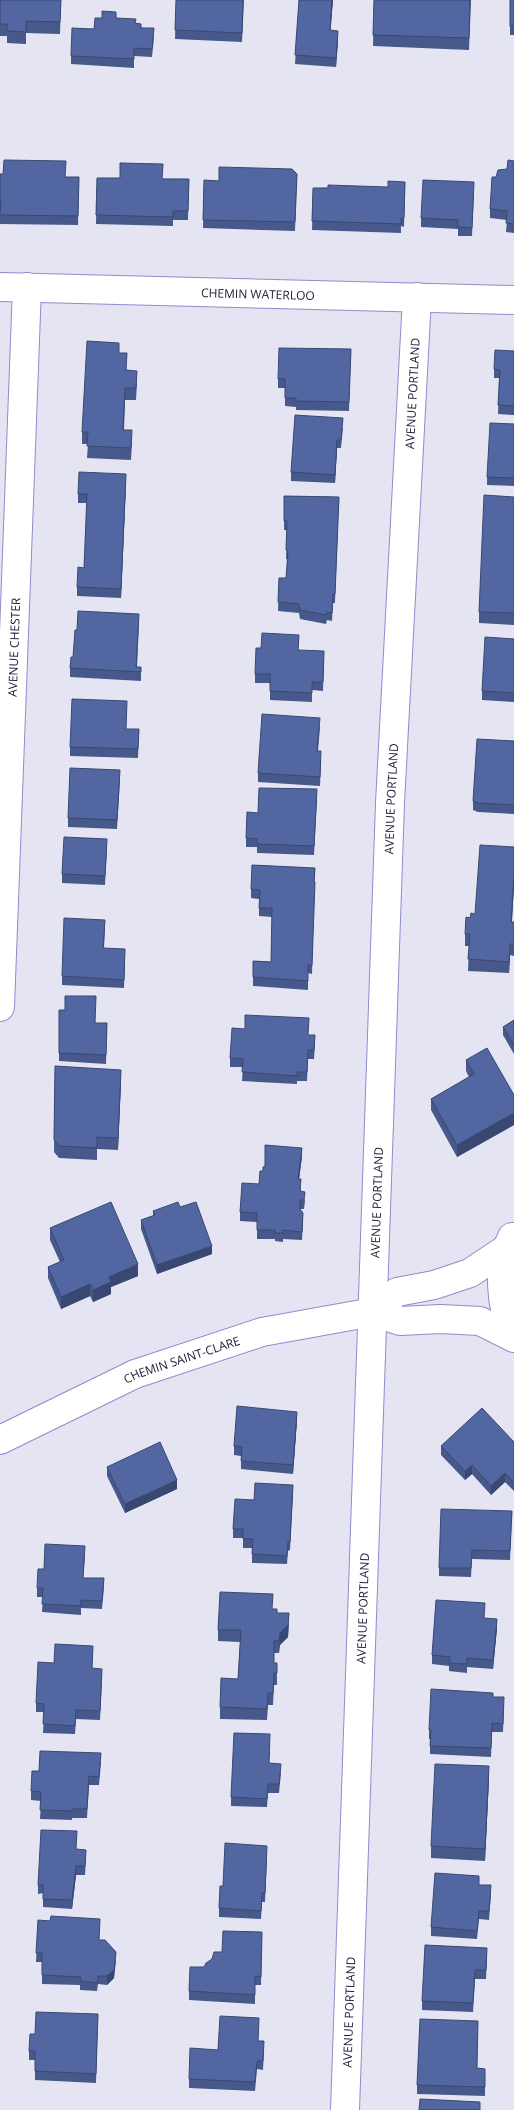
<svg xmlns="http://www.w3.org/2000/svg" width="514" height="2110" font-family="'Open Sans',sans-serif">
<rect width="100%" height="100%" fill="#e5e4f3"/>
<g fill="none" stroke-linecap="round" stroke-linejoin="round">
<!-- street casing -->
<g stroke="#918bcd" stroke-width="30">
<g id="street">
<path id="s1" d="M 0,287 L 514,300"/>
<path id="s2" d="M 0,1007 L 27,287"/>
<path d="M 512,1237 C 497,1265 500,1307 514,1335"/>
<path d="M 373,1312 L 400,1321 L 441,1319 L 480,1321 L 514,1338"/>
<path id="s3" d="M 0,1440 L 135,1374 L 262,1332 L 373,1312 L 397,1292 L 434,1285 L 470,1273 L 506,1249"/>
<path id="s4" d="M 345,2110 L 390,803 L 417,297"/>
</g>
</g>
<!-- street -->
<use href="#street" stroke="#fff" stroke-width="28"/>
</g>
<!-- wall -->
<g fill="#47598b">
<path d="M 0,0 L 61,0 L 60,34 L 26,33 L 26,44 L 7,43 L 7,36 L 0,36 Z"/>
<path d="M 176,0 L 244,0 L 242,42 L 175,39 Z"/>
<path d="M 299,0 L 333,0 L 330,30 L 338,40 L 336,67 L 295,64 Z"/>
<path d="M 374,0 L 471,0 L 469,50 L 373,46 Z"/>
<rect x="510" y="0" width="4" height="35"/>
<path d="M 116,18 L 136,23 L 154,37 L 152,57 L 134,56 L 134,68 L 71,64 L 71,56 L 94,29 Z"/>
<path d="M 514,161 L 514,233 L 506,232 L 507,220 L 490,218 L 490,209 L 496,177 L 507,169 Z"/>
<path d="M 0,174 L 66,177 L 79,177 L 78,225 L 0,224 Z"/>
<path d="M 297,174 L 295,231 L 203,228 L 204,180 L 219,181 Z"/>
<path d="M 97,178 L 189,179 L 188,220 L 173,220 L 173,226 L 96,224 Z"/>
<path d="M 405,182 L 404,227 L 401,226 L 401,233 L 312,230 L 313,188 L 388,187 Z"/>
<path d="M 474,190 L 472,236 L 458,236 L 458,229 L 421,227 L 421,218 Z"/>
<path d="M 351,349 L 349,411 L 296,410 L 296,407 L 285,406 L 285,388 L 278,388 L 278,379 Z"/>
<path d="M 514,351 L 514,415 L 498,414 L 499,378 L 494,378 L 494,369 Z"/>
<path d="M 119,353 L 127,370 L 137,383 L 136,400 L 125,400 L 124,430 L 132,442 L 131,460 L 87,458 L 88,444 L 82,444 L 82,432 Z"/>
<path d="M 514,424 L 514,486 L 487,485 L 487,477 Z"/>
<path d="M 343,427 L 341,448 L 337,448 L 335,483 L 291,481 L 291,472 Z"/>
<path d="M 126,482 L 121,598 L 77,596 L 77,587 L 84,568 L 87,503 L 78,503 L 78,494 Z"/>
<path d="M 284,496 L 339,497 L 335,603 L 333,603 L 332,621 L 327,620 L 326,624 L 300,619 L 299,613 L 278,611 L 279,578 L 286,578 L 288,559 L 286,559 L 287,530 L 284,530 Z"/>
<path d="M 514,497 L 514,625 L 479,623 L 479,612 Z"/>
<path d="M 139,623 L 137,667 L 141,667 L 141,681 L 70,677 L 70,668 L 73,657 Z"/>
<path d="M 514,639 L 514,702 L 482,700 L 482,691 Z"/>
<path d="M 299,643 L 298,650 L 324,660 L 323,691 L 312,690 L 312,702 L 270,700 L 270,683 L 255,683 L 255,674 L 261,648 Z"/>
<path d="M 320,727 L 318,751 L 321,760 L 320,786 L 258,782 L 258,773 Z"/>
<path d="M 139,729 L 138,758 L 70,756 L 70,747 Z"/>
<path d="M 514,741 L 514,814 L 478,812 L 473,810 L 473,801 Z"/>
<path d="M 120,779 L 117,829 L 68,827 L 68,818 Z"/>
<path d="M 317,798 L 314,855 L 257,853 L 257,847 L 246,847 L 246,838 L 258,813 Z"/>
<path d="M 107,847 L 105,885 L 62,883 L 62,874 Z"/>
<path d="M 514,847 L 514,885 L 512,922 L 514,922 L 514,956 L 510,955 L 509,973 L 468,971 L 469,946 L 465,946 L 465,934 L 470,918 L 475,914 Z"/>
<path d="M 315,868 L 312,974 L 308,973 L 308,990 L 253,986 L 253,961 L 271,962 L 272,917 L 259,916 L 259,899 L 251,898 L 251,889 Z"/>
<path d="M 105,929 L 104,948 L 125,957 L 124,988 L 62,985 L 62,976 Z"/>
<path d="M 59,1010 L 96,1023 L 107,1023 L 106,1064 L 59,1061 Z"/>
<path d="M 514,1020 L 514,1054 L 503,1035 L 503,1027 Z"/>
<path d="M 309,1035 L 315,1044 L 314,1059 L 308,1059 L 307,1081 L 297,1081 L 297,1084 L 242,1081 L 243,1067 L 230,1067 L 230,1058 Z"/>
<path d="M 466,1060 L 514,1095 L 514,1125 L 457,1157 L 431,1110 L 431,1099 L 469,1077 L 466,1071 Z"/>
<path d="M 55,1066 L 121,1081 L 118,1150 L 97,1149 L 97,1160 L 59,1158 L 54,1152 Z"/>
<path d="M 302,1156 L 299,1179 L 301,1191 L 305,1201 L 304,1209 L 300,1209 L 303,1222 L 302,1240 L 283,1239 L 283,1242 L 275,1241 L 275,1239 L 257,1239 L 257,1222 L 240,1221 L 240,1212 L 259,1184 L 263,1171 Z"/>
<path d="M 153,1211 L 212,1254 L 157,1274 L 141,1229 L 141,1220 L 153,1216 Z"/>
<path d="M 50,1228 L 138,1276 L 111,1287 L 111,1294 L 93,1302 L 90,1296 L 61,1309 L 48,1278 L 48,1267 L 60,1262 L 50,1240 Z"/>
<path d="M 297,1420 L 293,1474 L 241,1469 L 241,1456 L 234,1455 L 234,1446 Z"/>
<path d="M 514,1442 L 514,1491 L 505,1482 L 491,1495 L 472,1474 L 465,1480 L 441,1455 L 441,1446 Z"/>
<path d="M 107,1467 L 177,1489 L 125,1513 L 107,1476 Z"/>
<path d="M 293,1493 L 290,1550 L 288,1551 L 287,1564 L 252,1563 L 252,1548 L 243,1548 L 243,1538 L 233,1538 L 233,1529 L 254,1500 Z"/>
<path d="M 512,1511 L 510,1560 L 472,1559 L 471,1577 L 439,1576 L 439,1568 Z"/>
<path d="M 85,1555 L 83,1578 L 104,1587 L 102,1609 L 81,1608 L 81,1615 L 42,1612 L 43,1597 L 37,1597 L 37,1588 L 44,1569 Z"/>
<path d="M 273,1609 L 289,1625 L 288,1637 L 280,1645 L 279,1653 L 274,1653 L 274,1663 L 277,1663 L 277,1685 L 274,1685 L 273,1705 L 268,1705 L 267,1720 L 220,1719 L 220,1707 L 238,1679 L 240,1642 L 218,1641 L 218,1630 Z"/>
<path d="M 484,1618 L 497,1628 L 493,1669 L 467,1667 L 467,1673 L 449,1671 L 449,1666 L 432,1664 L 432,1655 Z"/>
<path d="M 93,1654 L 92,1668 L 102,1678 L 100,1720 L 76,1719 L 75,1734 L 43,1733 L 44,1712 L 36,1712 L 36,1703 L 54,1663 Z"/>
<path d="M 493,1697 L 504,1706 L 503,1732 L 492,1732 L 491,1757 L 430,1754 L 430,1739 L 429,1739 L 429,1730 Z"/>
<path d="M 270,1743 L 269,1763 L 281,1773 L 279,1793 L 268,1793 L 267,1807 L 231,1806 L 231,1797 Z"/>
<path d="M 101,1762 L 99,1785 L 89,1785 L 87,1818 L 72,1818 L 72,1820 L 40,1819 L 41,1801 L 31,1800 L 31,1791 L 39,1771 Z"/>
<path d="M 489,1778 L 485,1861 L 431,1858 L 431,1846 Z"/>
<path d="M 77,1849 L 86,1858 L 85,1875 L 76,1875 L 72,1909 L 43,1907 L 43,1893 L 38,1894 L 38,1885 Z"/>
<path d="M 267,1855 L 265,1902 L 262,1902 L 261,1919 L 219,1917 L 219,1908 L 223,1886 Z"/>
<path d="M 479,1885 L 491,1894 L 489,1920 L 479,1919 L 477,1939 L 431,1936 L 431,1927 Z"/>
<path d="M 38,1920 L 100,1940 L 116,1961 L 114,1978 L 107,1985 L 98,1984 L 97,1991 L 80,1990 L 80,1985 L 42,1984 L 42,1962 L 36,1962 Z"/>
<path d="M 262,1932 L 261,1985 L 255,1985 L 255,2004 L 189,2000 L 189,1991 L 204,1967 L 222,1952 Z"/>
<path d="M 487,1957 L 486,1979 L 475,1979 L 473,2012 L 422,2010 L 422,2001 Z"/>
<path d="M 98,2014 L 96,2083 L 35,2080 L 35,2060 L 29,2060 L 29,2051 L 35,2034 Z"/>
<path d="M 259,2027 L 258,2041 L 264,2050 L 263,2070 L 257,2069 L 255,2091 L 189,2088 L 189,2079 L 218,2050 Z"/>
<path d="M 477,2068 L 485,2069 L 485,2096 L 417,2094 L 417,2085 Z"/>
</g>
<!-- shaded-wall -->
<g fill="#394871">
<path d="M 332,0 L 333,0 L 330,39 L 330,30 Z"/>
<path d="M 338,31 L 338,40 L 336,67 L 336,58 Z"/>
<path d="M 337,440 L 337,448 L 335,483 L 335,475 Z"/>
<path d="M 126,474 L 126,482 L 121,598 L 121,589 Z"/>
<path d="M 514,873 L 514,885 L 511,933 L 511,922 Z"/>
<path d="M 510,944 L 510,955 L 509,973 L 509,962 Z"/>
<path d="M 121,1070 L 121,1081 L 118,1150 L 118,1138 Z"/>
<path d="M 514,1113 L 514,1125 L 457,1157 L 457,1145 Z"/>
<path d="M 302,1148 L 302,1156 L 298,1188 L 298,1179 Z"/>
<path d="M 212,1246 L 212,1254 L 157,1274 L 157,1265 Z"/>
<path d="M 138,1264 L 138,1276 L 111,1287 L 111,1294 L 93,1302 L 93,1290 L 109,1277 Z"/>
<path d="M 90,1284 L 90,1296 L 61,1309 L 61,1297 Z"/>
<path d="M 297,1412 L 297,1420 L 293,1474 L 293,1465 Z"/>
<path d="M 472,1465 L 472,1474 L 465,1480 L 465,1471 Z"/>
<path d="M 505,1473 L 505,1482 L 491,1495 L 491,1486 Z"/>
<path d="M 177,1480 L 177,1489 L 125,1513 L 125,1504 Z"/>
<path d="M 289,1613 L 288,1637 L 280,1645 L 279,1653 L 280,1633 Z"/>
<path d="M 497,1619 L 497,1628 L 493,1669 L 493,1660 Z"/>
<path d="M 489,1766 L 489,1778 L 485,1861 L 485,1849 Z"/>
<path d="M 76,1866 L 76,1875 L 72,1909 L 72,1900 Z"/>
<path d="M 116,1952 L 114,1978 L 107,1985 L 107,1976 Z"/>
</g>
<!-- building -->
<g fill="#5267a2" stroke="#394871">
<path d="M 0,0 L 61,0 L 60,22 L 26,21 L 26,32 L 7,31 L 7,24 L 0,24 Z"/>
<path d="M 176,0 L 243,0 L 242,33 L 175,30 Z"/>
<path d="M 299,0 L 332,0 L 330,30 L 338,31 L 336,58 L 295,55 Z"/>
<path d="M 374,0 L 470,0 L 469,38 L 373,35 Z"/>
<rect x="510" y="0" width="4" height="26"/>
<path d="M 102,11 L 116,12 L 116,18 L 136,19 L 135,23 L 141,24 L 141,28 L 154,28 L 152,49 L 134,48 L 134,59 L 71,56 L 72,28 L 94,29 L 95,18 L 102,18 Z"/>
<path d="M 4,160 L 66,161 L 65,177 L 79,177 L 78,216 L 0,215 L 1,202 L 0,202 L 0,174 L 3,174 Z"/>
<path d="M 508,160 L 514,161 L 514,224 L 506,223 L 507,211 L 490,209 L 492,177 L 496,177 L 498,170 L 507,169 Z"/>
<path d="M 120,163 L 163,164 L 162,179 L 189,179 L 188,211 L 173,211 L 173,217 L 96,215 L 97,178 L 120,178 Z"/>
<path d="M 219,167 L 292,169 L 297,174 L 295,222 L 203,220 L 204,180 L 219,181 Z"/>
<path d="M 423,180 L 474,182 L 472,228 L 458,227 L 458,220 L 421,218 Z"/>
<path d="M 388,181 L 405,182 L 404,218 L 401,218 L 401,224 L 312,221 L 313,188 L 328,188 L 328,185 L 388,187 Z"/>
<path d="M 87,341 L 119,343 L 119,353 L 127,353 L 126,370 L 137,371 L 136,388 L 125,388 L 123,430 L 132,430 L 131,448 L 87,446 L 88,432 L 82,432 Z"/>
<path d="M 279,348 L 351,349 L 349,402 L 296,401 L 296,398 L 285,398 L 285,379 L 278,379 Z"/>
<path d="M 495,350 L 514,351 L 514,406 L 498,405 L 500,370 L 494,369 Z"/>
<path d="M 295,415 L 343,418 L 341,440 L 337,440 L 335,475 L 291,472 Z"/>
<path d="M 490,423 L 514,424 L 514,478 L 487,477 Z"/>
<path d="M 79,472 L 126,474 L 121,589 L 77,587 L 78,567 L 84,568 L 87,494 L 78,494 Z"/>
<path d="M 484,495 L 514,497 L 514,613 L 479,612 Z"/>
<path d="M 284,496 L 339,497 L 335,594 L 333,594 L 332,613 L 327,612 L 326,615 L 300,610 L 299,604 L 278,602 L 279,578 L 286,578 L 288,551 L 286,550 L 287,521 L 284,521 Z"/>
<path d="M 78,611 L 139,614 L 136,667 L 141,667 L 141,672 L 70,668 L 71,657 L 73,657 L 75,630 L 77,630 Z"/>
<path d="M 262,633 L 299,635 L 298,650 L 324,651 L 323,682 L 312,682 L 312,693 L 270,691 L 270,674 L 255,674 L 256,648 L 261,648 Z"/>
<path d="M 485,637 L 514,639 L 514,693 L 482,691 Z"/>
<path d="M 72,699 L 127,701 L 126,729 L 139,729 L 138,749 L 70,747 Z"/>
<path d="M 262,714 L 320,718 L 317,751 L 321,751 L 320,777 L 258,773 Z"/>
<path d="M 477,739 L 514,741 L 514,805 L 478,803 L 473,801 Z"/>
<path d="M 70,768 L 120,770 L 117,820 L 68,818 Z"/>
<path d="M 259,788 L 317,789 L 314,846 L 257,844 L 257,839 L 246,838 L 247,812 L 258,813 Z"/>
<path d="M 64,837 L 107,839 L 105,876 L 62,874 Z"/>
<path d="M 480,845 L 514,847 L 514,874 L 511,922 L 514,922 L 514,944 L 510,944 L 509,962 L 468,959 L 470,934 L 465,934 L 466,917 L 470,918 L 471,913 L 475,914 Z"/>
<path d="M 252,865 L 315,868 L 314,882 L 315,882 L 312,965 L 308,965 L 308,981 L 253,977 L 253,961 L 271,962 L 272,908 L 259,908 L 260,890 L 251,889 Z"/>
<path d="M 64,918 L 105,920 L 103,948 L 125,949 L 124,980 L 62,976 Z"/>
<path d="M 65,996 L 96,996 L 95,1023 L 107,1023 L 106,1055 L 59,1053 L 59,1010 L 65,1010 Z"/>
<path d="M 245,1015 L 309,1018 L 308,1035 L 315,1035 L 314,1050 L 308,1050 L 307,1072 L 297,1072 L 297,1076 L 242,1072 L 243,1059 L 230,1058 L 232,1028 L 245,1029 Z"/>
<path d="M 514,1020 L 514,1045 L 503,1027 Z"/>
<path d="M 487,1048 L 514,1095 L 514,1113 L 457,1145 L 431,1099 L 474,1074 L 466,1060 Z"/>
<path d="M 55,1066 L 121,1070 L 118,1138 L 97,1137 L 97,1148 L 59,1146 L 54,1140 Z"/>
<path d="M 265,1145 L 302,1148 L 298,1179 L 301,1179 L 300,1191 L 305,1192 L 304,1200 L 300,1200 L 300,1209 L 303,1213 L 302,1232 L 283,1230 L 283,1233 L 275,1233 L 275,1230 L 257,1230 L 257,1213 L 240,1212 L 242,1183 L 259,1184 L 260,1171 L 263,1171 L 263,1167 L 265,1166 Z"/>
<path d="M 111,1202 L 138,1264 L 109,1277 L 111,1282 L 93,1290 L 90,1284 L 61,1297 L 48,1267 L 64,1260 L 50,1228 Z"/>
<path d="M 178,1202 L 180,1207 L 196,1202 L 212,1246 L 157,1265 L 141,1220 L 155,1215 L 153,1211 Z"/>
<path d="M 237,1406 L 297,1412 L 293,1465 L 241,1461 L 242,1447 L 234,1446 Z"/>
<path d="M 482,1408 L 514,1442 L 514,1483 L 505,1473 L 491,1486 L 472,1465 L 465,1471 L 441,1446 Z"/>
<path d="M 160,1442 L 177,1480 L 125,1504 L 107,1467 Z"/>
<path d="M 255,1483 L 293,1485 L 290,1542 L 288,1542 L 287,1556 L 252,1554 L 253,1539 L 243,1539 L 243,1529 L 233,1529 L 235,1499 L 254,1500 Z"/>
<path d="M 441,1509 L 512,1511 L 510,1551 L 472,1550 L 471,1568 L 439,1568 Z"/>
<path d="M 45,1544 L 85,1546 L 83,1578 L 104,1578 L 102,1601 L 81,1600 L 81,1606 L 42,1604 L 43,1588 L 37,1588 L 38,1569 L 44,1569 Z"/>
<path d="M 220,1592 L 273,1594 L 272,1609 L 277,1609 L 277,1613 L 289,1613 L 288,1625 L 280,1633 L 279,1641 L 274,1641 L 274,1663 L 277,1663 L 277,1673 L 274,1673 L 273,1693 L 268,1693 L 267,1709 L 220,1707 L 221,1678 L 238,1679 L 241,1630 L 218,1630 Z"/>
<path d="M 436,1600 L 485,1603 L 484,1618 L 497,1619 L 493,1660 L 467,1658 L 467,1664 L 449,1663 L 450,1657 L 432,1655 Z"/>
<path d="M 55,1644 L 93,1646 L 92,1668 L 102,1669 L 100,1711 L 76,1710 L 75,1726 L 43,1724 L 44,1704 L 36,1703 L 38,1662 L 54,1663 Z"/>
<path d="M 431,1689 L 493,1693 L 493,1697 L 504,1697 L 503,1724 L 492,1723 L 491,1748 L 430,1746 L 431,1730 L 429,1730 Z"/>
<path d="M 234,1733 L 270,1734 L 269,1763 L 281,1764 L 279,1784 L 268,1784 L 267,1799 L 231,1797 Z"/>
<path d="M 40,1751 L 101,1753 L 99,1777 L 89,1776 L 87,1809 L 72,1809 L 72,1811 L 40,1810 L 41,1792 L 31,1791 L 32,1771 L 39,1771 Z"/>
<path d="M 435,1764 L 489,1766 L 485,1849 L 431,1846 Z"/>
<path d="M 41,1830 L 77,1831 L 76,1849 L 86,1850 L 85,1866 L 76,1866 L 72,1900 L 43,1899 L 43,1885 L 38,1885 Z"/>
<path d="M 225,1843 L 267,1846 L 265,1893 L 262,1893 L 261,1911 L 219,1908 L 220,1886 L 223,1886 Z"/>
<path d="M 435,1873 L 479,1876 L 479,1885 L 491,1885 L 489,1911 L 479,1911 L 477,1931 L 431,1927 Z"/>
<path d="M 51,1916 L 100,1919 L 99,1940 L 105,1940 L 116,1952 L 114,1970 L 107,1976 L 98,1976 L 97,1983 L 80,1981 L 81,1977 L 42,1975 L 42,1953 L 36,1953 L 38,1920 L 50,1921 Z"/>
<path d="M 223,1931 L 262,1932 L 261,1977 L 255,1976 L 255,1995 L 189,1991 L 190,1967 L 204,1967 L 206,1963 L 212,1959 L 214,1952 L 222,1952 Z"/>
<path d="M 425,1945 L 487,1948 L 486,1970 L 475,1970 L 473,2003 L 422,2001 Z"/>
<path d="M 36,2012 L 98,2014 L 96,2074 L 35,2071 L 35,2051 L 29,2051 L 30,2034 L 35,2034 Z"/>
<path d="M 220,2016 L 259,2018 L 258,2041 L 264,2041 L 263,2061 L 257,2061 L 255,2082 L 189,2079 L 190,2048 L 218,2050 Z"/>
<path d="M 420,2019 L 478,2021 L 477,2068 L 485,2069 L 485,2087 L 417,2085 Z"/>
<path d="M 420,2099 L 480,2102 L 480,2110 L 419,2110 Z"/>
</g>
<g text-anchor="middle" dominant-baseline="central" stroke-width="5" stroke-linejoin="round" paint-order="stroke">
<!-- street labels -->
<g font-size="12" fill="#23203a" stroke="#f3f3f3">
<text stroke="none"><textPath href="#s1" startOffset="258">CHEMIN WATERLOO</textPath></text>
<text stroke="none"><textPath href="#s4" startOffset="1718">AVENUE PORTLAND</textPath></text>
<text stroke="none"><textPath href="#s2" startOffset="360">AVENUE CHESTER</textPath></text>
<text stroke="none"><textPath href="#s4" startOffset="1312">AVENUE PORTLAND</textPath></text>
<text stroke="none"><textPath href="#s4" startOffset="908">AVENUE PORTLAND</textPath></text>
<text stroke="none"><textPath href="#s3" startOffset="199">CHEMIN SAINT-CLARE</textPath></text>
<text stroke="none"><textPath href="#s4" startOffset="502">AVENUE PORTLAND</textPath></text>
<text stroke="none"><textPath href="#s4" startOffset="98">AVENUE PORTLAND</textPath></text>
</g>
</g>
</svg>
